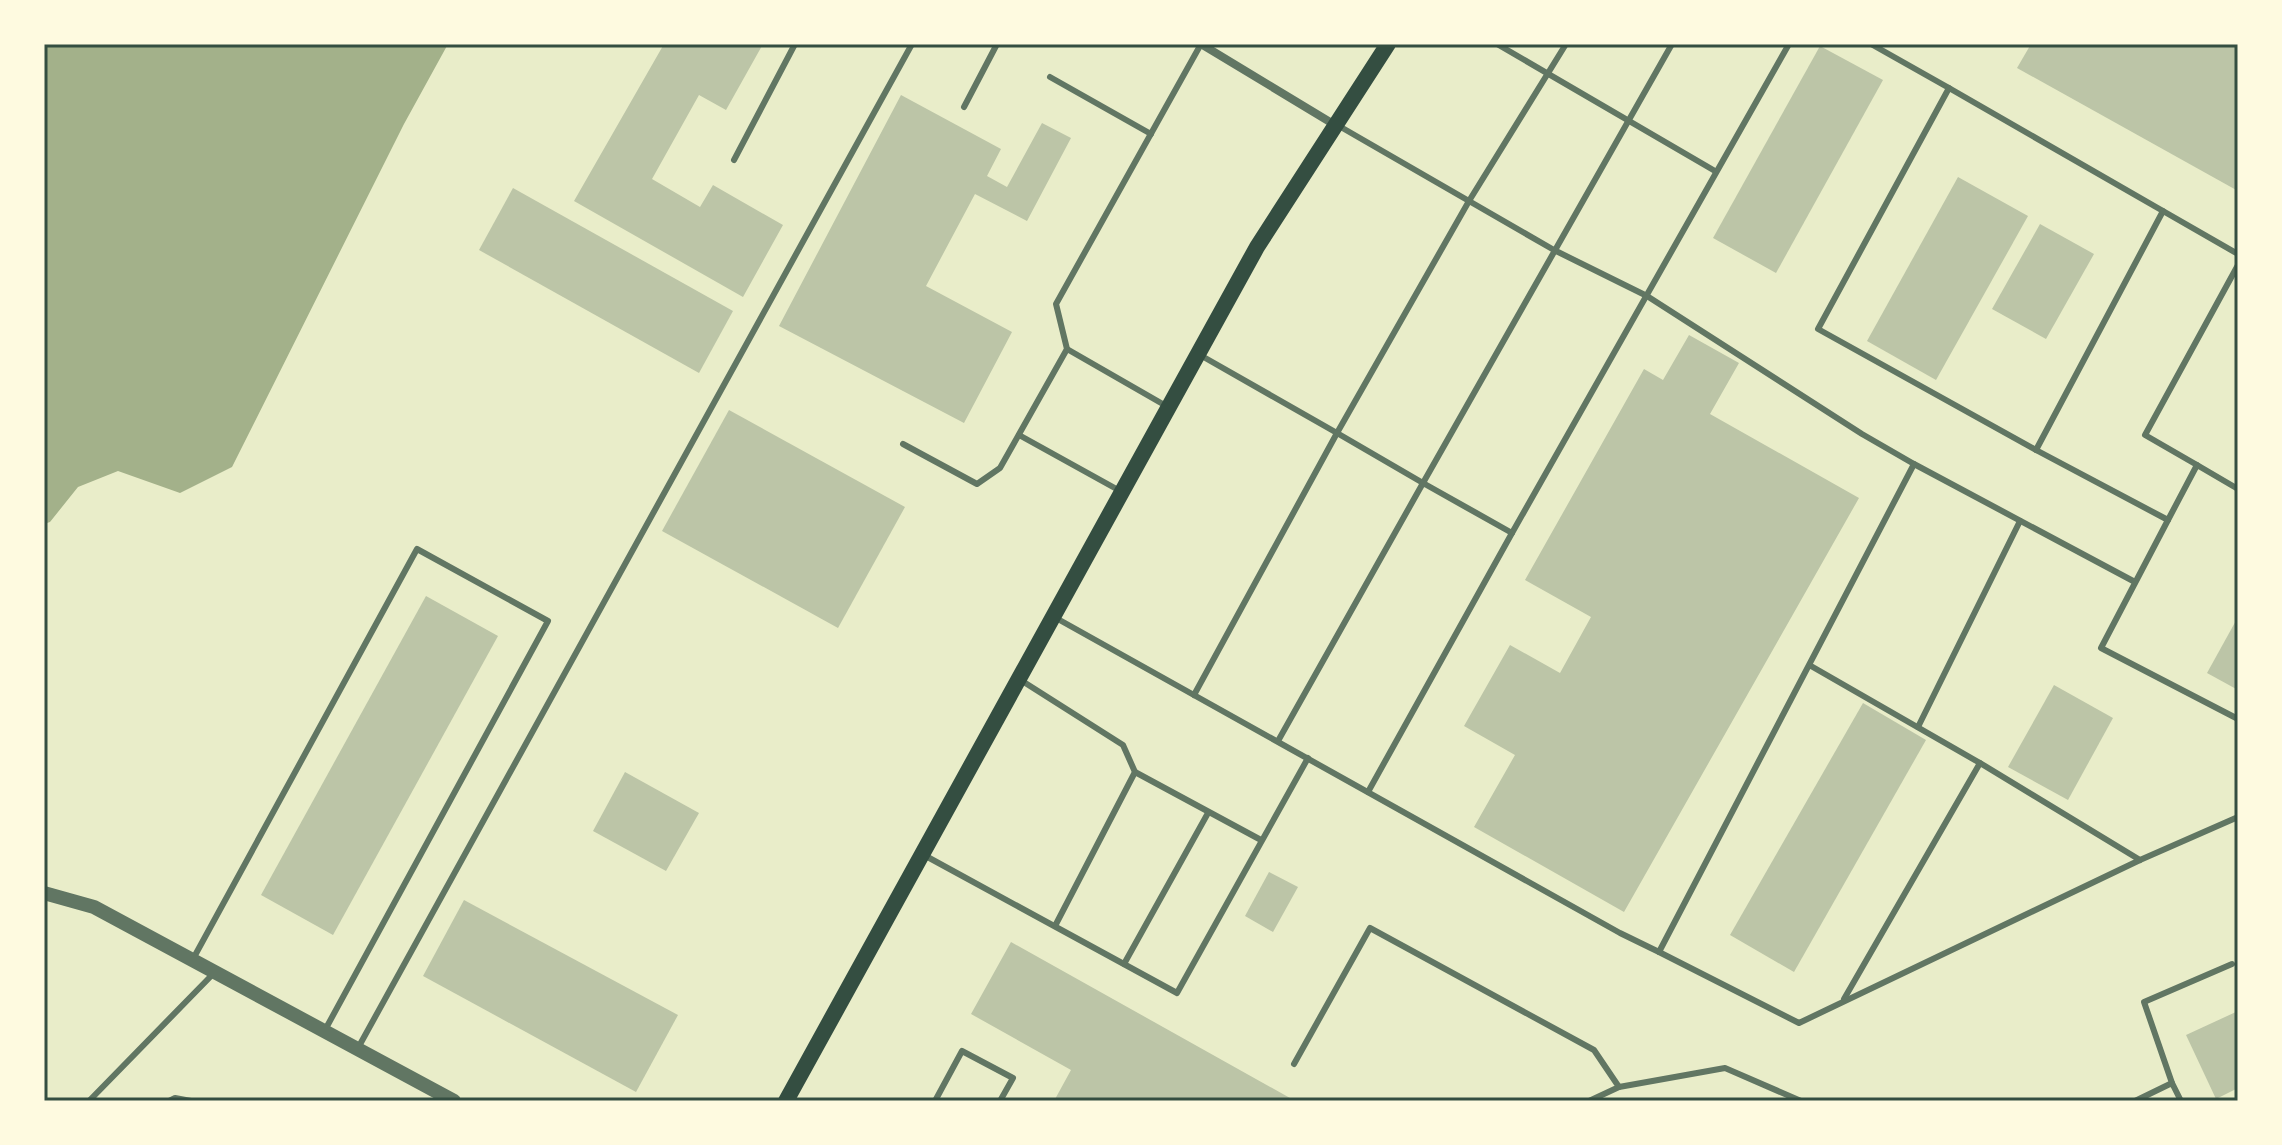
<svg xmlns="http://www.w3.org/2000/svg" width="2282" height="1145" font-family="'Work Sans',sans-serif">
<rect width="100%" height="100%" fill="#e9edc9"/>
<!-- water -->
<path fill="#a3b18a" d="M 44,44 L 448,44 L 404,124 L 232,467 L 180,493 L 118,471 L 78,487 L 50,522 L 44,524 Z"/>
<!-- building -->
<g fill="#bcc5a7">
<path d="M 664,44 L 763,44 L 726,110 L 699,95 L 652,179 L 700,207 L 713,185 L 783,225 L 743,297 L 574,201 Z"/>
<path d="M 2031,44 L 2238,44 L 2238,191 L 2017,68 Z"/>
<path d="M 1820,46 L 1883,80 L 1776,273 L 1713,238 Z"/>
<path d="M 901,95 L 1001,149 L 987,176 L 1007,187 L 1042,123 L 1071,138 L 1027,221 L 975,194 L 926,286 L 1012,332 L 964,423 L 779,326 Z"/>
<path d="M 1958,177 L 2028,216 L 1936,380 L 1867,341 Z"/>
<path d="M 513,188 L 733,311 L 699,373 L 479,250 Z"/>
<path d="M 2040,224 L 2094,254 L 2046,339 L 1992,309 Z"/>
<path d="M 1689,335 L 1739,363 L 1710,414 L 1859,498 L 1624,912 L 1474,827 L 1515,755 L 1464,726 L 1510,645 L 1560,673 L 1591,617 L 1525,580 L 1644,369 L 1663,380 Z"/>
<path d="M 729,410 L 905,507 L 838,628 L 662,531 Z"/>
<path d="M 426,596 L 498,636 L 333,935 L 261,895 Z"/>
<path d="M 2238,617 L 2238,690 L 2207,673 Z"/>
<path d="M 2054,685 L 2113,718 L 2068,800 L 2008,767 Z"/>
<path d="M 1863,703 L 1926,740 L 1794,972 L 1730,935 Z"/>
<path d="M 625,772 L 699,813 L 666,871 L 593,831 Z"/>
<path d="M 1269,872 L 1298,887 L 1273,932 L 1245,916 Z"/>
<path d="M 464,900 L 678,1015 L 636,1092 L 423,976 Z"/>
<path d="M 1011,942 L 1290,1098 L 1289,1101 L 1054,1101 L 1071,1070 L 971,1014 Z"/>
<path d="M 2238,1011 L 2238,1088 L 2216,1099 L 2186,1035 Z"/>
</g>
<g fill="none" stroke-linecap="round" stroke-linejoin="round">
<!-- service -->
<g stroke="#617663" stroke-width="6">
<path d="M 1497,44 L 1715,171"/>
<path d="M 1566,44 L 1469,201 L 1337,433 L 1423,483 L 1672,44"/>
<path d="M 1871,44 L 1949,88 L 1818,329 L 2036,450 L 2168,520 L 2101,648 L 2238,719"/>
<path d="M 1050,77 L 1151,134"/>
<path d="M 1949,88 L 2163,211 L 2036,450"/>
<path d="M 964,107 L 997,44"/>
<path d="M 1339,126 L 1554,250 L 1647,296 L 1862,434 L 1914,464"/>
<path d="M 734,160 L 795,44"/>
<path d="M 2163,211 L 2238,254"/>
<path d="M 1067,349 L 1168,407"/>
<path d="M 1019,435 L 1122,492"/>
<path d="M 903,444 L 977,484 L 1000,468 L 1067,349 L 1056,304 L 1201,44"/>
<path d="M 2197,465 L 2145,435 L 2238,265"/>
<path d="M 2168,520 L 2197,465 L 2238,489"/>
<path d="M 1512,533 L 1789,44"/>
<path d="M 1056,618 L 1620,933 L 1659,952 L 1914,464 L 2135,582"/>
<path d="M 1811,666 L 1980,763 L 2140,860"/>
<path d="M 1019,679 L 1123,745 L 1135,772"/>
<path d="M 1194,695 L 1337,433 L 1200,355"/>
<path d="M 1918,727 L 2020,521"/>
<path d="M 1278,741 L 1423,483 L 1512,533 L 1368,792"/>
<path d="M 922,854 L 1177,993 L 1308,758"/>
<path d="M 1055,926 L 1135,772 L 1261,840"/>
<path d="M 1659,952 L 1799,1023 L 2140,860 L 2238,817"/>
<path d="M 193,959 L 417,549 L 548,621 L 325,1030"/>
<path d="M 1124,964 L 1208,813"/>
<path d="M 1844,999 L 1980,763"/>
<path d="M 358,1048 L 912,44"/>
<path d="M 1294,1064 L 1370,928 L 1594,1050 L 1619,1087 L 1589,1101"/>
<path d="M 2172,1083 L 2144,1002 L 2232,964"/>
<path d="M 1619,1087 L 1725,1068 L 1801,1101"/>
<path d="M 89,1101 L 213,974"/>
<path d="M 169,1101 L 175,1098 L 191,1101"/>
<path d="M 935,1101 L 962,1051 L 1013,1078 L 1000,1101"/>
<path d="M 2135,1101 L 2172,1083 L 2181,1101"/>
</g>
<!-- minor -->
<path stroke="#617663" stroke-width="8" d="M 1201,44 L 1335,125"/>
<!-- tertiary -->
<path stroke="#617663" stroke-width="14" d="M 44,893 L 94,907 L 454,1101"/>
<!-- secondary -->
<path stroke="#344e41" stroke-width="16" d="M 786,1101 L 1257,247 L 1388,44"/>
</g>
<!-- border -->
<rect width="2282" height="1145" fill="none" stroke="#fefae0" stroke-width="92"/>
<rect x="46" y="46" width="2190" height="1053" fill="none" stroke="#344e41" stroke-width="3"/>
</svg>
